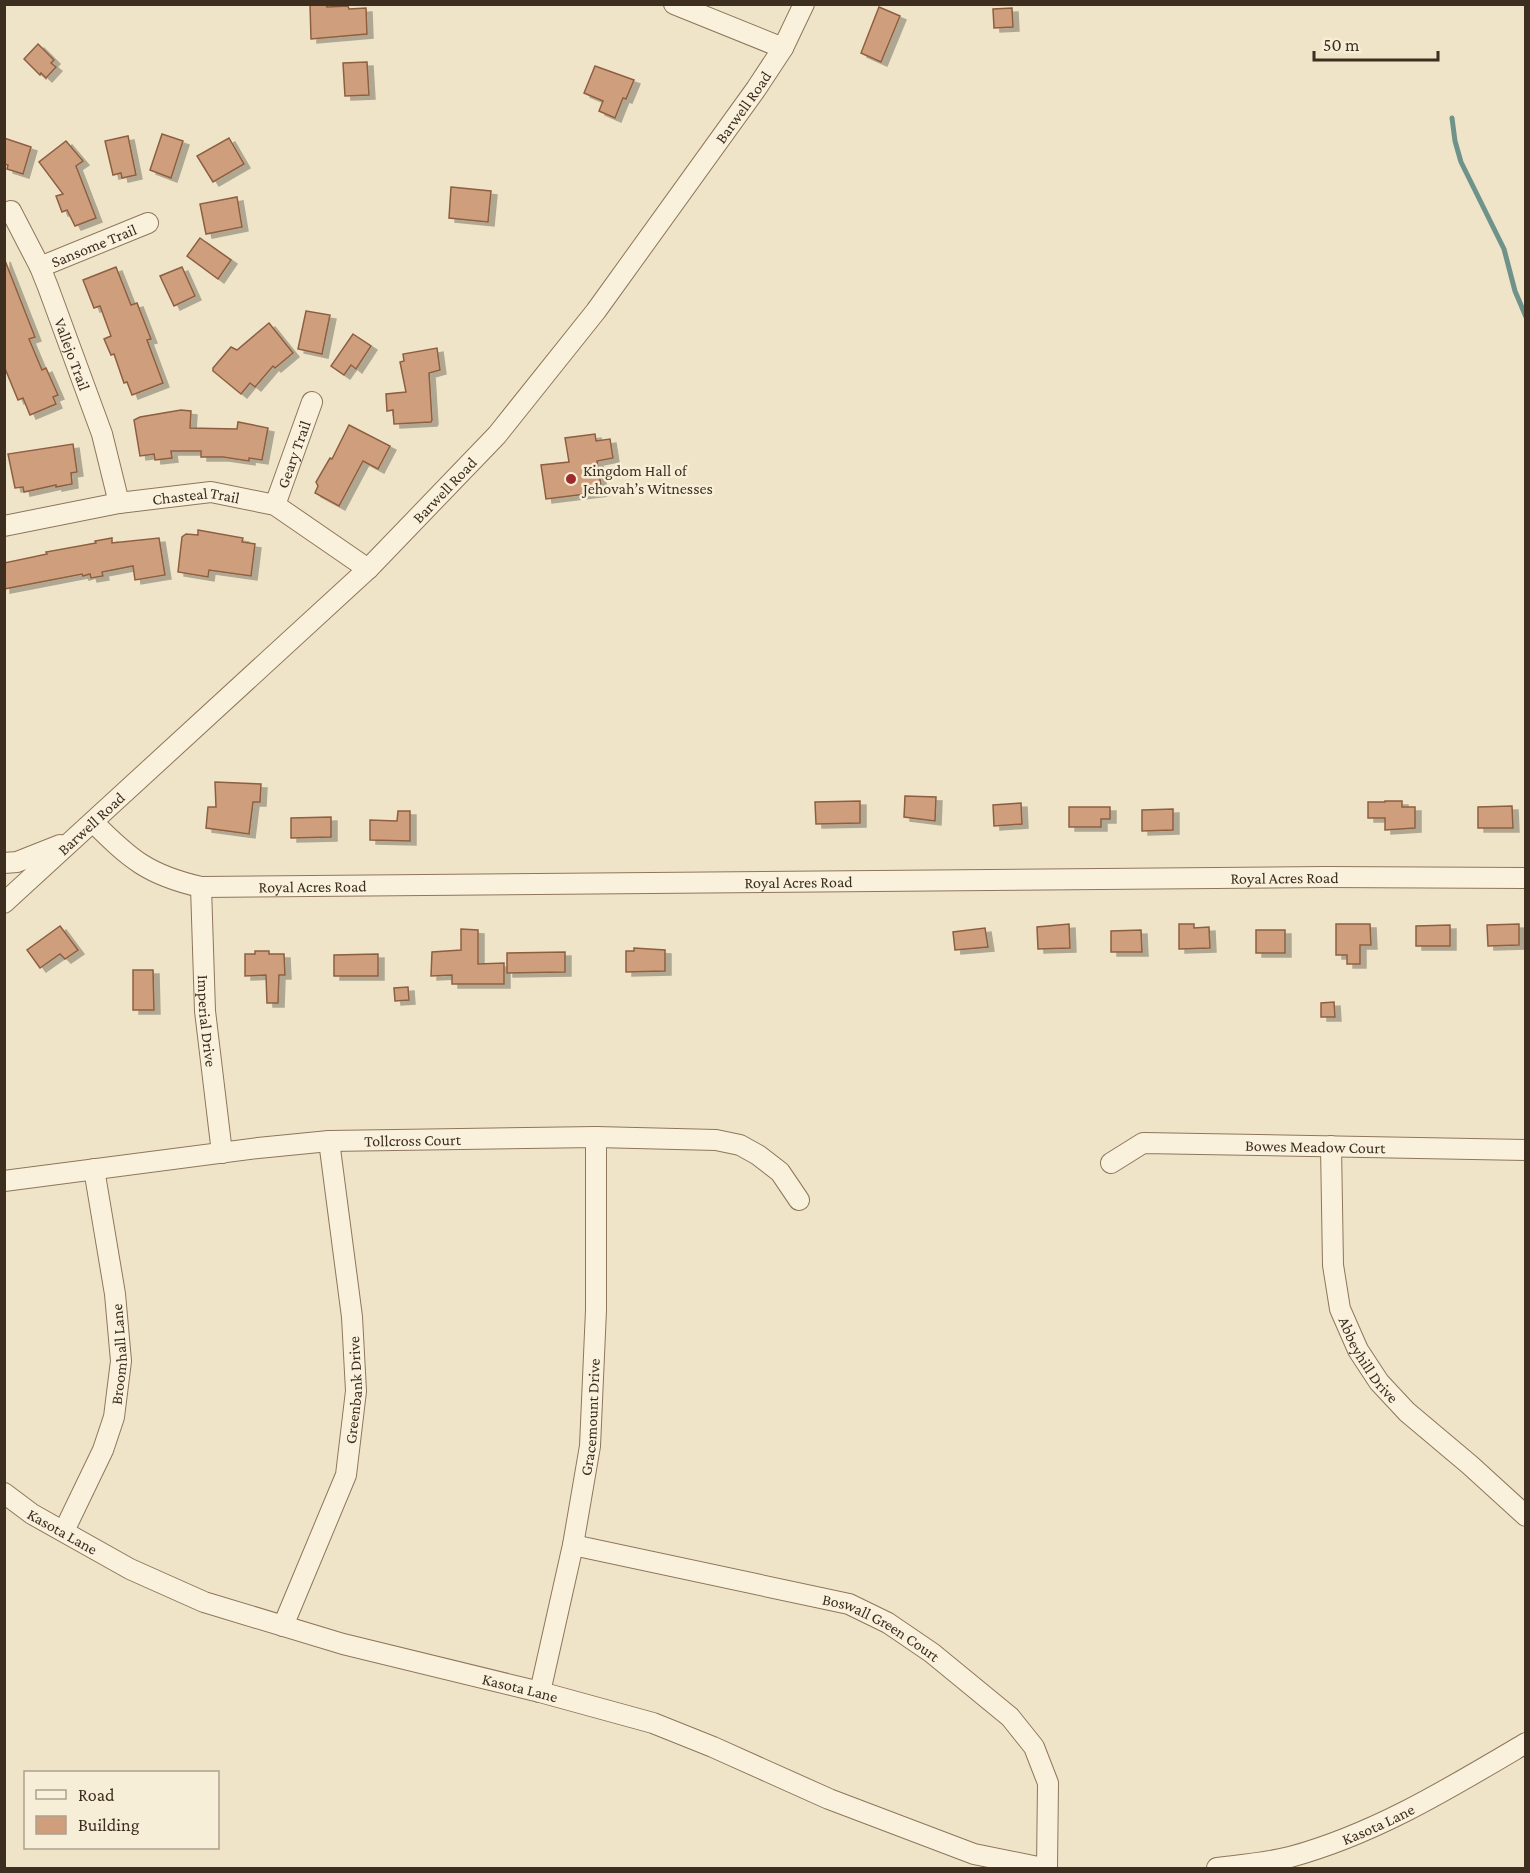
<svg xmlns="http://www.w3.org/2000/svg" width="1530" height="1873" font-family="'Crimson Pro',serif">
<defs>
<filter id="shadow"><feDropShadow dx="6" dy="4" stdDeviation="0" flood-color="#0004"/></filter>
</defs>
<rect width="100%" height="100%" fill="#f0e4c8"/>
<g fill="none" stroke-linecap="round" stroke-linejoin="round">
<!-- stream -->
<path stroke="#6f938a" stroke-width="5" d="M 1452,118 L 1455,141 L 1461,162 L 1504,249 L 1515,291 L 1526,317"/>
</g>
<!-- building -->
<g fill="#cf9f7d" stroke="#8d5f41" stroke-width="1.5" filter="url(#shadow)">
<path d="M 310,4 L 326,4 L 327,7 L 348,6 L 349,9 L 366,8 L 367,34 L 311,39 Z"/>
<path d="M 879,7 L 900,16 L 881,62 L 861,53 Z"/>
<path d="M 1012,8 L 1013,27 L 994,28 L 993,9 Z"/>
<path d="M 38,44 L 54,60 L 51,63 L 56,67 L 46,78 L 41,73 L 40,75 L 24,59 Z"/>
<path d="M 367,62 L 369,95 L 345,96 L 343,63 Z"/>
<path d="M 595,66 L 634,80 L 626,99 L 623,98 L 615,118 L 599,111 L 603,101 L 584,93 Z"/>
<path d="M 162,134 L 183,141 L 171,178 L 150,170 Z"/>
<path d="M 128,136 L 136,175 L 122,178 L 121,173 L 113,175 L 105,141 Z"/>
<path d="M 4,138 L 31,147 L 23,174 L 7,169 L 8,165 L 4,164 Z"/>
<path d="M 229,138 L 244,164 L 213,182 L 197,156 Z"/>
<path d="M 66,141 L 83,161 L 76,166 L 96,218 L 75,226 L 67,210 L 62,212 L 56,196 L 63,194 L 39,162 Z"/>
<path d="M 451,187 L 491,191 L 488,222 L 449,218 Z"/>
<path d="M 237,197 L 242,227 L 206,234 L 200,204 Z"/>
<path d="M 200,238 L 231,260 L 218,279 L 187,256 Z"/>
<path d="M 4,258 L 35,337 L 29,339 L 42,370 L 46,368 L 58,395 L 53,397 L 56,404 L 30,415 L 23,398 L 18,400 L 4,366 Z"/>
<path d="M 116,267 L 131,305 L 137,303 L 151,339 L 147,340 L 163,383 L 132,395 L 127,382 L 124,383 L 114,354 L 111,355 L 104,339 L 111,336 L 100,306 L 94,308 L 83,280 Z"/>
<path d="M 182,267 L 195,296 L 174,306 L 160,276 Z"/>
<path d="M 306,311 L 330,315 L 322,354 L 298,349 Z"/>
<path d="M 269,323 L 293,353 L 275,368 L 273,366 L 255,387 L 250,383 L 241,394 L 213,371 L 213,368 L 231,347 L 237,350 Z"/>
<path d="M 353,334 L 371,346 L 356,369 L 351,365 L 344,375 L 331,366 Z"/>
<path d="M 437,348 L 440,370 L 429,373 L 432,420 L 431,422 L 394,424 L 393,410 L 387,411 L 386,394 L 406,392 L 400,362 L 404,361 L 403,354 Z"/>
<path d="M 181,410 L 191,411 L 190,428 L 237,429 L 238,422 L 268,428 L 262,460 L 249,458 L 249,461 L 223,457 L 201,457 L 201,451 L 171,451 L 172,458 L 155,460 L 154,454 L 140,456 L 134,420 L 140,417 Z"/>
<path d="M 349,425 L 390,446 L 378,469 L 363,461 L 339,506 L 315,493 L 318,486 L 316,482 L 330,458 L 332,459 Z"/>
<path d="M 595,434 L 596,441 L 610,439 L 613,458 L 597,461 L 602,492 L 546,499 L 541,465 L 569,462 L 565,438 Z"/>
<path d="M 73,444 L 77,472 L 71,473 L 72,484 L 56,487 L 56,485 L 24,492 L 23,487 L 15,488 L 8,454 Z"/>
<path d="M 198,530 L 243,538 L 242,542 L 255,544 L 251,576 L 209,570 L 208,577 L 178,572 L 182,537 L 186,534 L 198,535 Z"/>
<path d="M 112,538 L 112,543 L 159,538 L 165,575 L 135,580 L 133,566 L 102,572 L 103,576 L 91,578 L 90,574 L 83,576 L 82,574 L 4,589 L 4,563 L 47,554 L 46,552 L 96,543 L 95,541 Z"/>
<path d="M 215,782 L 261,784 L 260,802 L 253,802 L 249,834 L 206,828 L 208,807 L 216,807 Z"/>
<path d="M 905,796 L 936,797 L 935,821 L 904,817 Z"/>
<path d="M 860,801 L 860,823 L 816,824 L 815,802 Z"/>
<path d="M 1385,801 L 1402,801 L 1402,807 L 1415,807 L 1415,828 L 1385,830 L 1385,818 L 1368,818 L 1368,802 L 1385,802 Z"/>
<path d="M 1021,803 L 1022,824 L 994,826 L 993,805 Z"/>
<path d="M 1512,806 L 1513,828 L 1478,828 L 1478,807 Z"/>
<path d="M 1069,807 L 1110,807 L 1110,819 L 1101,819 L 1101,827 L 1069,827 Z"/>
<path d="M 1173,809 L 1173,830 L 1142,831 L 1142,810 Z"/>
<path d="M 398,811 L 410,811 L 410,841 L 370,840 L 370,820 L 397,821 Z"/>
<path d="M 331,817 L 331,837 L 291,838 L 291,818 Z"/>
<path d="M 1069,924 L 1070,948 L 1038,949 L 1037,927 Z"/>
<path d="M 1179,924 L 1194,924 L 1194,928 L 1209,927 L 1210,948 L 1179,949 Z"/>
<path d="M 1336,924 L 1370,924 L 1371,945 L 1360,945 L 1360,964 L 1347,964 L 1347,955 L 1336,955 Z"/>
<path d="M 1519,924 L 1519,945 L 1488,946 L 1487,925 Z"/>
<path d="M 1450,925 L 1450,946 L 1416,946 L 1416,926 Z"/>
<path d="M 60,926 L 78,950 L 65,959 L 60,954 L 40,968 L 27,950 Z"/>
<path d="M 985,928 L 988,947 L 955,950 L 953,932 Z"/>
<path d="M 461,929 L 478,930 L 478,964 L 504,963 L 504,984 L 452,984 L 452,975 L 431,976 L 432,952 L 461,950 Z"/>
<path d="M 1141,930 L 1142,952 L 1111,952 L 1111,931 Z"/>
<rect x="1256" y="930" width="29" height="23"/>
<path d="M 634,948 L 665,950 L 665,971 L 626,972 L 626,951 L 634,951 Z"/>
<path d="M 255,951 L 269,951 L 269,954 L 284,954 L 285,975 L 279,975 L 278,1003 L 267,1003 L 266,975 L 245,976 L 245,954 L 255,954 Z"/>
<path d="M 565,952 L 565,972 L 507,973 L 507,953 Z"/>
<path d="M 378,954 L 378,976 L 334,976 L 334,955 Z"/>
<path d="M 133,970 L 153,970 L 154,1010 L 133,1010 Z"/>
<path d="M 408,987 L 409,1000 L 395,1001 L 394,988 Z"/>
<path d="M 1334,1002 L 1335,1017 L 1321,1017 L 1321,1003 Z"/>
</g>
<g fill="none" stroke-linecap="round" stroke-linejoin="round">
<!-- minor casing -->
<g stroke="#8d765c" stroke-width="22">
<g id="minor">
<path d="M 674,4 L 783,48"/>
<path id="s1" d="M 11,211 L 40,267 L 48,287 L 102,434 L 119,503"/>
<path id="s2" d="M 40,267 L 148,223"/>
<path id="s3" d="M 275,505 L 312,402"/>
<path id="s4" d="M 4,526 L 119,503 L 211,492 L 275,505 L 368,569"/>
<path id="s5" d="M 93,822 C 130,859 148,875 201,887 L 1326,877 L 1526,878"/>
<path d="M 4,863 L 17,862 L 60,845"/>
<path id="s6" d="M 201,887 L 205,1011 L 222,1153"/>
<path id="s7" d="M 4,903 L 368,569 L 497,435 L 596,311 L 756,89 L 783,48 L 804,4"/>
<path id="s8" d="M 1331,1146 L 1333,1265 L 1340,1309 L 1358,1350 L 1379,1382 L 1407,1412 L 1470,1465 L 1526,1516"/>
<path id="s9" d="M 1111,1163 L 1143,1143 L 1526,1150"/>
<path id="s10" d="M 4,1181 L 258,1148 L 329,1141 L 596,1137 L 716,1140 L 740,1145 L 758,1155 L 780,1172 L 799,1200"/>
<path id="s11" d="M 4,1493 L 32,1514 L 130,1569 L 204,1602 L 343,1644 L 540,1692 L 653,1723 L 713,1747 L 829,1799 L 974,1854 L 1043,1868"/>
<path id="s12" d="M 64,1531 L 103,1450 L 114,1417 L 121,1361 L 115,1294 L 94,1169"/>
<path id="s13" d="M 573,1545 L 849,1604 L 888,1623 L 932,1653 L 1010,1717 L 1034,1747 L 1048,1783 L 1047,1868"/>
<path id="s14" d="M 283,1626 L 346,1475 L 356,1391 L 352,1317 L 329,1141"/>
<path id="s15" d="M 540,1692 L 573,1545 L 590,1446 L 596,1310 L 596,1137"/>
<path id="s16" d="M 1217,1868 C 1241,1865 1266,1863 1290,1857 C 1375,1834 1450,1788 1526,1743"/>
</g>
</g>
<!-- minor -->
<use href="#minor" stroke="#faf1dc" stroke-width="20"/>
</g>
<!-- markers -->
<circle fill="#9e2a2b" stroke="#f7eed8" stroke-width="2" cx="571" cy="479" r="6"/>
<g text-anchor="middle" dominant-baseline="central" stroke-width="5" stroke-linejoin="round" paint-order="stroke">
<!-- street labels -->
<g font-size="16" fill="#3d2e20" stroke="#f7eed8">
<text stroke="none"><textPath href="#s7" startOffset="1090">Barwell Road</textPath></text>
<text stroke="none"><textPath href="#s2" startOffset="58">Sansome Trail</textPath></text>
<text stroke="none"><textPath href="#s1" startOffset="156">Vallejo Trail</textPath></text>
<text stroke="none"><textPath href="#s3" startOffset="54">Geary Trail</textPath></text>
<text stroke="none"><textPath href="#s7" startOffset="604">Barwell Road</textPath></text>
<text stroke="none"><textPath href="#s4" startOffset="195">Chasteal Trail</textPath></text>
<text stroke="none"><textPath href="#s7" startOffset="118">Barwell Road</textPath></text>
<text stroke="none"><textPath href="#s5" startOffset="1212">Royal Acres Road</textPath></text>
<text stroke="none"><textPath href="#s5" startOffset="726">Royal Acres Road</textPath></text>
<text stroke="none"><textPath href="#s5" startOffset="240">Royal Acres Road</textPath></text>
<text stroke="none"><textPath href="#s6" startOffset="134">Imperial Drive</textPath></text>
<text stroke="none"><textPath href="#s10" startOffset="411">Tollcross Court</textPath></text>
<text stroke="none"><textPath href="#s9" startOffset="210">Bowes Meadow Court</textPath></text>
<text stroke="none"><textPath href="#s12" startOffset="188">Broomhall Lane</textPath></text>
<text stroke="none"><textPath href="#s8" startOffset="222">Abbeyhill Drive</textPath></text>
<text stroke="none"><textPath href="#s14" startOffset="249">Greenbank Drive</textPath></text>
<text stroke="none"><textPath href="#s15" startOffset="280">Gracemount Drive</textPath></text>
<text stroke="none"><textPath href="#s11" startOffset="70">Kasota Lane</textPath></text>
<text stroke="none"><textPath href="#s13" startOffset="321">Boswall Green Court</textPath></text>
<text stroke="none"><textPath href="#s11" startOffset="556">Kasota Lane</textPath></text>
<text stroke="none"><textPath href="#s16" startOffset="168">Kasota Lane</textPath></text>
</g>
<!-- poi labels -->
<g font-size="16" fill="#3d2e20" stroke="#f7eed8" text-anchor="start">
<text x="583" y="470">Kingdom Hall of<tspan x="583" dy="18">Jehovah’s Witnesses</tspan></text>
</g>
</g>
<!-- border -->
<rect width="1530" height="1873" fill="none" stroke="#3d2e20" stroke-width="12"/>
<!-- legend -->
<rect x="24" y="1771" width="195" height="78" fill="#f7eed8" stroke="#ada18e" stroke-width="1.5"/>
<rect x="36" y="1790" width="30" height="9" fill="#faf1dc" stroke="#ada18e" stroke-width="1.5"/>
<text x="78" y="1801" font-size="18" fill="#3d2e20">Road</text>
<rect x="36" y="1816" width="30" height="18" fill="#cf9f7d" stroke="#ada18e" stroke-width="1.5"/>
<text x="78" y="1831" font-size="18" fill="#3d2e20">Building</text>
<!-- scale -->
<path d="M1314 51v9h124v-9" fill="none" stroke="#3d2e20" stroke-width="3"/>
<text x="1323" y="51" font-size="18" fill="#3d2e20" stroke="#f7eed8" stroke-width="4.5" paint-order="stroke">50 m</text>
</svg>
